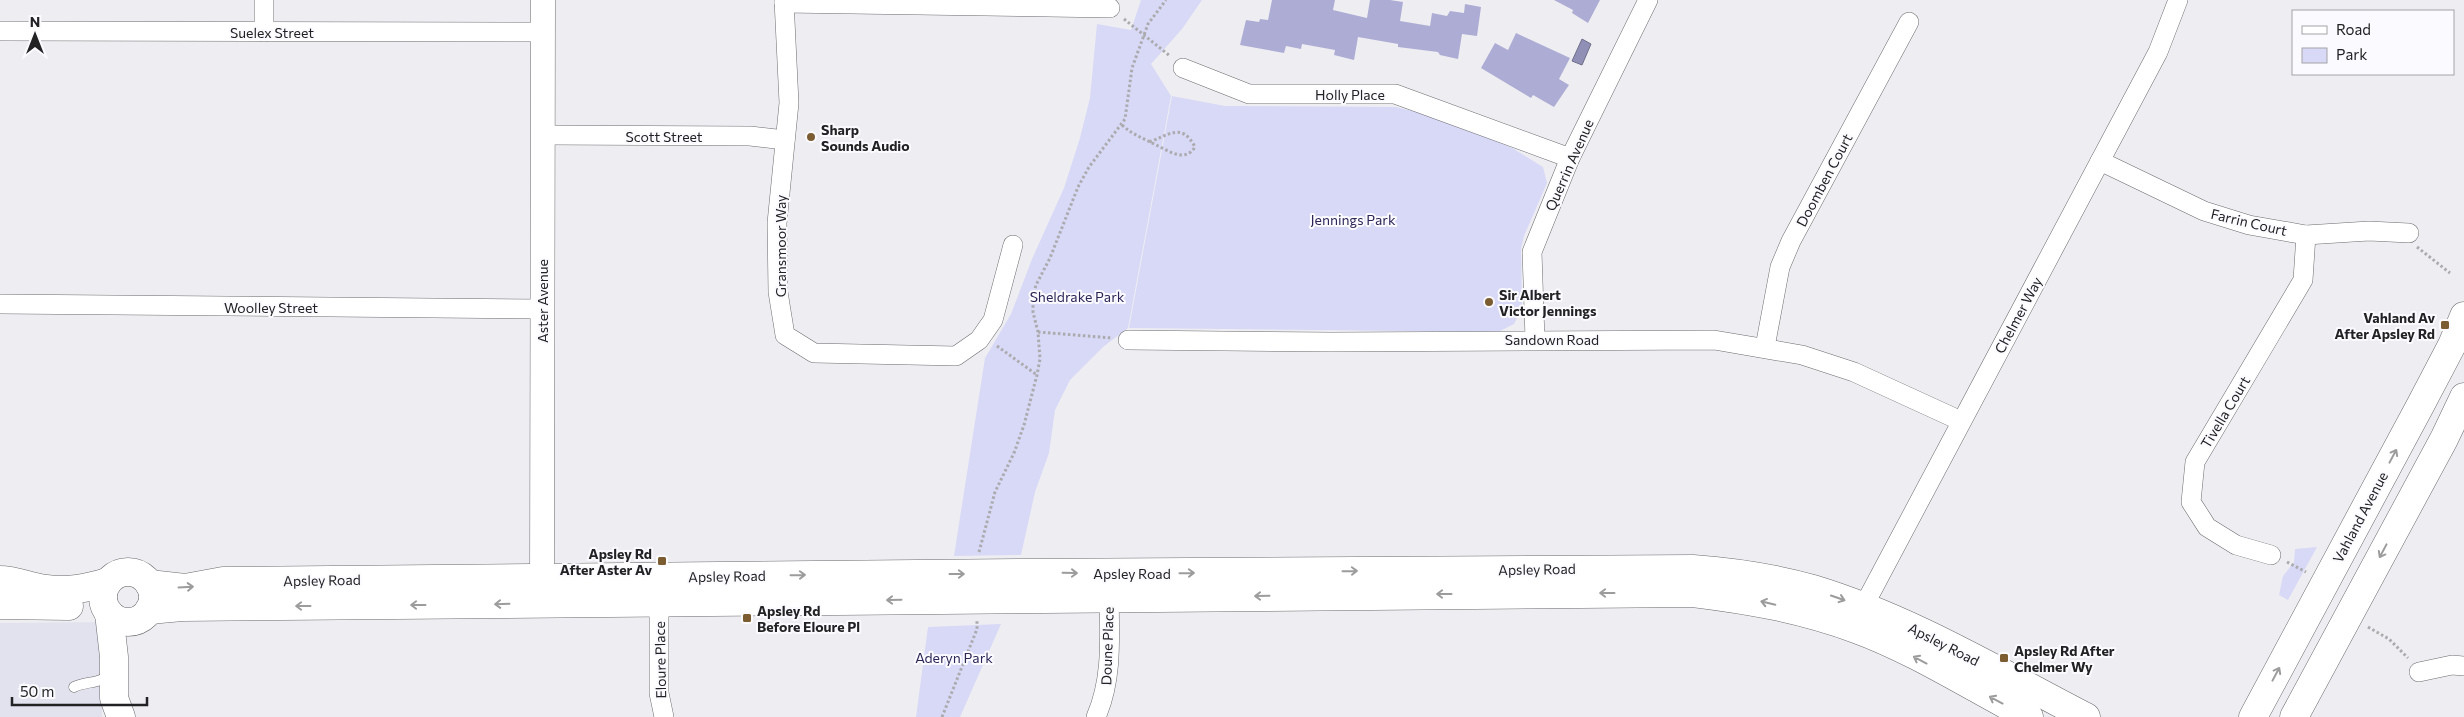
<svg xmlns="http://www.w3.org/2000/svg" width="2464" height="717" font-family="Commissioner,sans-serif">
<rect width="100%" height="100%" fill="#eeeef2"/>
<!-- built -->
<path fill="#e2e2ee" d="M 104,622 L 102,717 L 0,717 L 0,623 Z"/>
<!-- green -->
<g fill="#d8d8f7">
<path d="M 1141,0 L 1202,0 L 1182,29 L 1151,64 L 1171,96 L 1128,328 L 1103,347 L 1070,380 L 1055,410 L 1049,453 L 1035,492 L 1021,555 L 954,556 L 985,358 L 1011,314 L 1032,259 L 1064,188 L 1080,138 L 1090,98 L 1097,24 L 1131,30 Z"/>
<path d="M 1172,96 L 1225,106 L 1396,107 L 1440,118 L 1512,148 L 1543,167 L 1547,183 L 1524,236 L 1521,249 L 1522,308 L 1514,324 L 1498,332 L 1129,328 Z"/>
<path d="M 2317,547 L 2288,600 L 2279,595 L 2283,576 L 2294,562 L 2295,549 Z"/>
<path d="M 1001,624 L 960,717 L 916,717 L 928,627 Z"/>
</g>
<!-- water -->
<path fill="#908fb6" stroke="#6f6e8a" d="M 1582,39 L 1591,44 L 1582,65 L 1572,61 Z"/>
<!-- building -->
<g fill="#adacd4">
<path d="M 1272,0 L 1335,0 L 1333,10 L 1367,18 L 1370,0 L 1390,0 L 1403,2 L 1400,21 L 1430,26 L 1432,13 L 1447,16 L 1450,11 L 1464,13 L 1465,4 L 1481,7 L 1477,36 L 1462,34 L 1458,59 L 1440,55 L 1438,52 L 1398,47 L 1398,44 L 1358,37 L 1354,60 L 1334,55 L 1335,50 L 1302,44 L 1301,49 L 1286,46 L 1284,53 L 1240,45 L 1246,20 L 1259,22 L 1260,19 L 1268,20 Z"/>
<path d="M 1554,0 L 1600,0 L 1588,23 L 1572,13 L 1573,10 Z"/>
<path d="M 1516,33 L 1570,58 L 1559,79 L 1569,85 L 1554,107 L 1533,95 L 1531,98 L 1481,68 L 1495,43 L 1508,50 Z"/>
</g>
<g fill="none" stroke-linecap="round" stroke-linejoin="round">
<!-- service casing -->
<g stroke="#6a6b6f" stroke-width="11">
<path id="service" d="M 74,687 C 86,681 101,684 109,674"/>
</g>
<!-- minor casing -->
<g stroke="#6a6b6f" stroke-width="20">
<g id="minor">
<path d="M 784,0 L 789,103 L 777,223 L 778,292 L 785,335 L 814,353 L 956,356 L 979,340 L 993,320 L 1013,245"/>
<path d="M 784,3 L 1110,8"/>
<path d="M 0,31 L 543,32"/>
<path d="M 264,32 L 264,0"/>
<path d="M 1183,68 L 1249,94 L 1395,94 L 1570,158"/>
<path d="M 543,135 L 750,136 L 785,140"/>
<path d="M 2100,161 L 2204,211 L 2249,225 L 2306,235 L 2369,231 L 2409,233"/>
<path d="M 0,304 L 542,309"/>
<path d="M 1535,339 L 1532,252 L 1570,158 L 1648,0"/>
<path d="M 1128,340 L 1331,342 L 1714,340 L 1802,355 L 1854,372 L 1961,421"/>
<path d="M 1765,347 L 1780,267 L 1791,241 L 1909,22"/>
<path d="M 2271,555 L 2236,545 L 2207,527 L 2191,502 L 2195,462 L 2303,280 L 2306,235"/>
<path d="M 659,603 L 659,693 L 664,717"/>
<path d="M 1860,619 L 1869,596 L 2158,52 L 2178,0"/>
<path d="M 2419,672 L 2452,665 L 2464,666"/>
<path d="M 1096,717 C 1114,676 1109,631 1109,587"/>
</g>
</g>
<!-- tertiary casing -->
<g stroke="#6a6b6f" stroke-width="25">
<path id="tertiary" d="M 542,596 L 543,0"/>
</g>
<!-- secondary casing -->
<g stroke="#6a6b6f" stroke-width="29">
<g id="secondary">
<circle cx="128" cy="597" r="25"/>
<path d="M 0,580 C 16,580 30,587 46,589 C 68,592 87,588 108,582"/>
<path d="M 149,584 L 185,588 L 223,581 L 1022,573 L 1693,569 C 1734,572 1774,578 1813,589 C 1909,618 1997,671 2086,717"/>
<path d="M 0,605 L 69,606"/>
<path d="M 149,610 L 182,607 L 1693,593 C 1750,600 1801,609 1856,629 C 1914,650 1973,688 2029,717"/>
<path d="M 109,613 L 114,657 L 114,698 L 121,717"/>
<path d="M 2253,717 L 2420,406 L 2452,345 L 2464,316"/>
<path d="M 2294,717 L 2444,439 L 2464,397"/>
</g>
</g>
<!-- path -->
<g stroke="#ababae" stroke-width="3" stroke-dasharray="2.5 2.5" stroke-linecap="butt">
<path d="M 1124,19 L 1170,56"/>
<path d="M 1122,125 C 1133,135 1143,138 1156,145 C 1169,151 1185,163 1195,147 C 1182,122 1169,135 1149,142"/>
<path d="M 2417,247 L 2450,273"/>
<path d="M 1038,332 L 1112,338"/>
<path d="M 997,346 L 1037,375"/>
<path d="M 979,552 L 995,492 L 1014,453 L 1024,425 L 1037,375 L 1040,359 L 1038,332 L 1033,312 L 1033,296 L 1036,285 L 1050,258 L 1078,187 L 1089,167 L 1125,119 L 1132,68 L 1148,24 L 1166,0"/>
<path d="M 2287,562 L 2306,572"/>
<path d="M 2368,627 L 2389,639 L 2408,658"/>
<path d="M 942,717 L 977,629 L 977,621"/>
</g>
<!-- service -->
<use href="#service" stroke="#fff" stroke-width="10"/>
<!-- minor -->
<use href="#minor" stroke="#fff" stroke-width="19"/>
<!-- tertiary -->
<use href="#tertiary" stroke="#fff" stroke-width="24"/>
<!-- secondary -->
<use href="#secondary" stroke="#fff" stroke-width="28"/>
</g>
<!-- one-way arrows -->
<defs><path id="oneway-shaft" d="M-6 0H5M1.5-3L5.5 0L1.5 3" fill="none" stroke-width="1.6" stroke-linecap="round" stroke-linejoin="round" transform="scale(1.25)"/></defs>
<g stroke="#9c9c9c">
<use href="#oneway-shaft" transform="translate(2393 456) rotate(-62)"/>
<use href="#oneway-shaft" transform="translate(2383 551) rotate(118)"/>
<use href="#oneway-shaft" transform="translate(1350 571) rotate(-1)"/>
<use href="#oneway-shaft" transform="translate(1070 573) rotate(1)"/>
<use href="#oneway-shaft" transform="translate(1187 573) rotate(-1)"/>
<use href="#oneway-shaft" transform="translate(957 574)"/>
<use href="#oneway-shaft" transform="translate(798 575) rotate(-1)"/>
<use href="#oneway-shaft" transform="translate(186 587) rotate(-3)"/>
<use href="#oneway-shaft" transform="translate(1607 593) rotate(180)"/>
<use href="#oneway-shaft" transform="translate(1444 594) rotate(180)"/>
<use href="#oneway-shaft" transform="translate(1262 596) rotate(179)"/>
<use href="#oneway-shaft" transform="translate(1838 598) rotate(19)"/>
<use href="#oneway-shaft" transform="translate(894 600) rotate(179)"/>
<use href="#oneway-shaft" transform="translate(1768 603) rotate(-167)"/>
<use href="#oneway-shaft" transform="translate(502 604) rotate(178)"/>
<use href="#oneway-shaft" transform="translate(418 605) rotate(180)"/>
<use href="#oneway-shaft" transform="translate(303 606) rotate(180)"/>
<use href="#oneway-shaft" transform="translate(1920 660) rotate(-152)"/>
<use href="#oneway-shaft" transform="translate(2276 674) rotate(-62)"/>
<use href="#oneway-shaft" transform="translate(1996 700) rotate(-152)"/>
</g>
<!-- markers -->
<g fill="#7b5d31" stroke="#fbfbff" stroke-width="2">
<circle cx="811" cy="137" r="5"/>
<circle cx="1489" cy="302" r="5"/>
<rect x="2440" y="320" width="10" height="10" rx="2.5"/>
<rect x="657" y="556" width="10" height="10" rx="2.5"/>
<rect x="742" y="613" width="10" height="10" rx="2.5"/>
<rect x="1999" y="653" width="10" height="10" rx="2.5"/>
</g>
<g text-anchor="middle" dominant-baseline="central" stroke-width="4" stroke-linejoin="round" paint-order="stroke">
<!-- street labels -->
<g font-size="14" fill="#222224" stroke="#fbfbff">
<text x="272" y="32">Suelex Street</text>
<text x="1350" y="94">Holly Place</text>
<text x="664" y="136">Scott Street</text>
<text transform="translate(1569 165) rotate(-66)">Querrin Avenue</text>
<text transform="translate(1824 180) rotate(-62)">Doomben Court</text>
<text transform="translate(2249 222) rotate(13)">Farrin Court</text>
<text transform="translate(780 246) rotate(-90)">Gransmoor Way</text>
<text transform="translate(542 301) rotate(-90)">Aster Avenue</text>
<text x="271" y="307">Woolley Street</text>
<text transform="translate(2018 315) rotate(-62)">Chelmer Way</text>
<text x="1552" y="339">Sandown Road</text>
<text transform="translate(2225 412) rotate(-59)">Tivella Court</text>
<text transform="translate(2360 517) rotate(-62)">Vahland Avenue</text>
<text transform="translate(1537 569) rotate(-1)">Apsley Road</text>
<text x="1132" y="573">Apsley Road</text>
<text transform="translate(727 576) rotate(-1)">Apsley Road</text>
<text transform="translate(322 580) rotate(-1)">Apsley Road</text>
<text transform="translate(1944 644) rotate(27)">Apsley Road</text>
<text transform="translate(1107 646) rotate(-88)">Doune Place</text>
<text transform="translate(660 660) rotate(-91)">Eloure Place</text>
</g>
<!-- poi labels -->
<g font-size="14" font-weight="bold" fill="#222224" stroke="#fbfbff" text-anchor="start">
<text x="821" y="129">Sharp<tspan x="821" dy="16">Sounds Audio</tspan></text>
<text x="1499" y="294">Sir Albert<tspan x="1499" dy="16">Victor Jennings</tspan></text>
<text x="2435" y="317" text-anchor="end">Vahland Av<tspan x="2435" dy="16">After Apsley Rd</tspan></text>
<text x="652" y="553" text-anchor="end">Apsley Rd<tspan x="652" dy="16">After Aster Av</tspan></text>
<text x="757" y="610">Apsley Rd<tspan x="757" dy="16">Before Eloure Pl</tspan></text>
<text x="2014" y="650">Apsley Rd After<tspan x="2014" dy="16">Chelmer Wy</tspan></text>
</g>
<!-- park labels -->
<g font-size="14" fill="#2d2759" stroke="#fbfbff">
<text x="1353" y="219">Jennings Park</text>
<text x="1077" y="296">Sheldrake Park</text>
<text x="954" y="657">Aderyn Park</text>
</g>
</g>
<!-- legend -->
<rect x="2292" y="10" width="162" height="65" fill="#fbfbff" stroke="#a4a4a7"/>
<rect x="2302" y="26" width="25" height="8" fill="#ffffff" stroke="#a4a4a7"/>
<text x="2336" y="35" font-size="15" fill="#222224">Road</text>
<rect x="2302" y="48" width="25" height="15" fill="#d8d8f7" stroke="#a4a4a7"/>
<text x="2336" y="60" font-size="15" fill="#222224">Park</text>
<!-- north arrow -->
<g transform="translate(35 35)" stroke="#fbfbff" stroke-width="4" paint-order="stroke">
<path d="M0-4L9 19L0 12L-9 19Z" fill="#222224"/>
<text y="-8" font-size="14" font-weight="bold" text-anchor="middle" fill="#222224">N</text>
</g>
<!-- scale -->
<path d="M12 697v8h135v-8" fill="none" stroke="#222224" stroke-width="2.5"/>
<text x="20" y="697" font-size="15" fill="#222224" stroke="#fbfbff" stroke-width="4" paint-order="stroke">50 m</text>
</svg>
